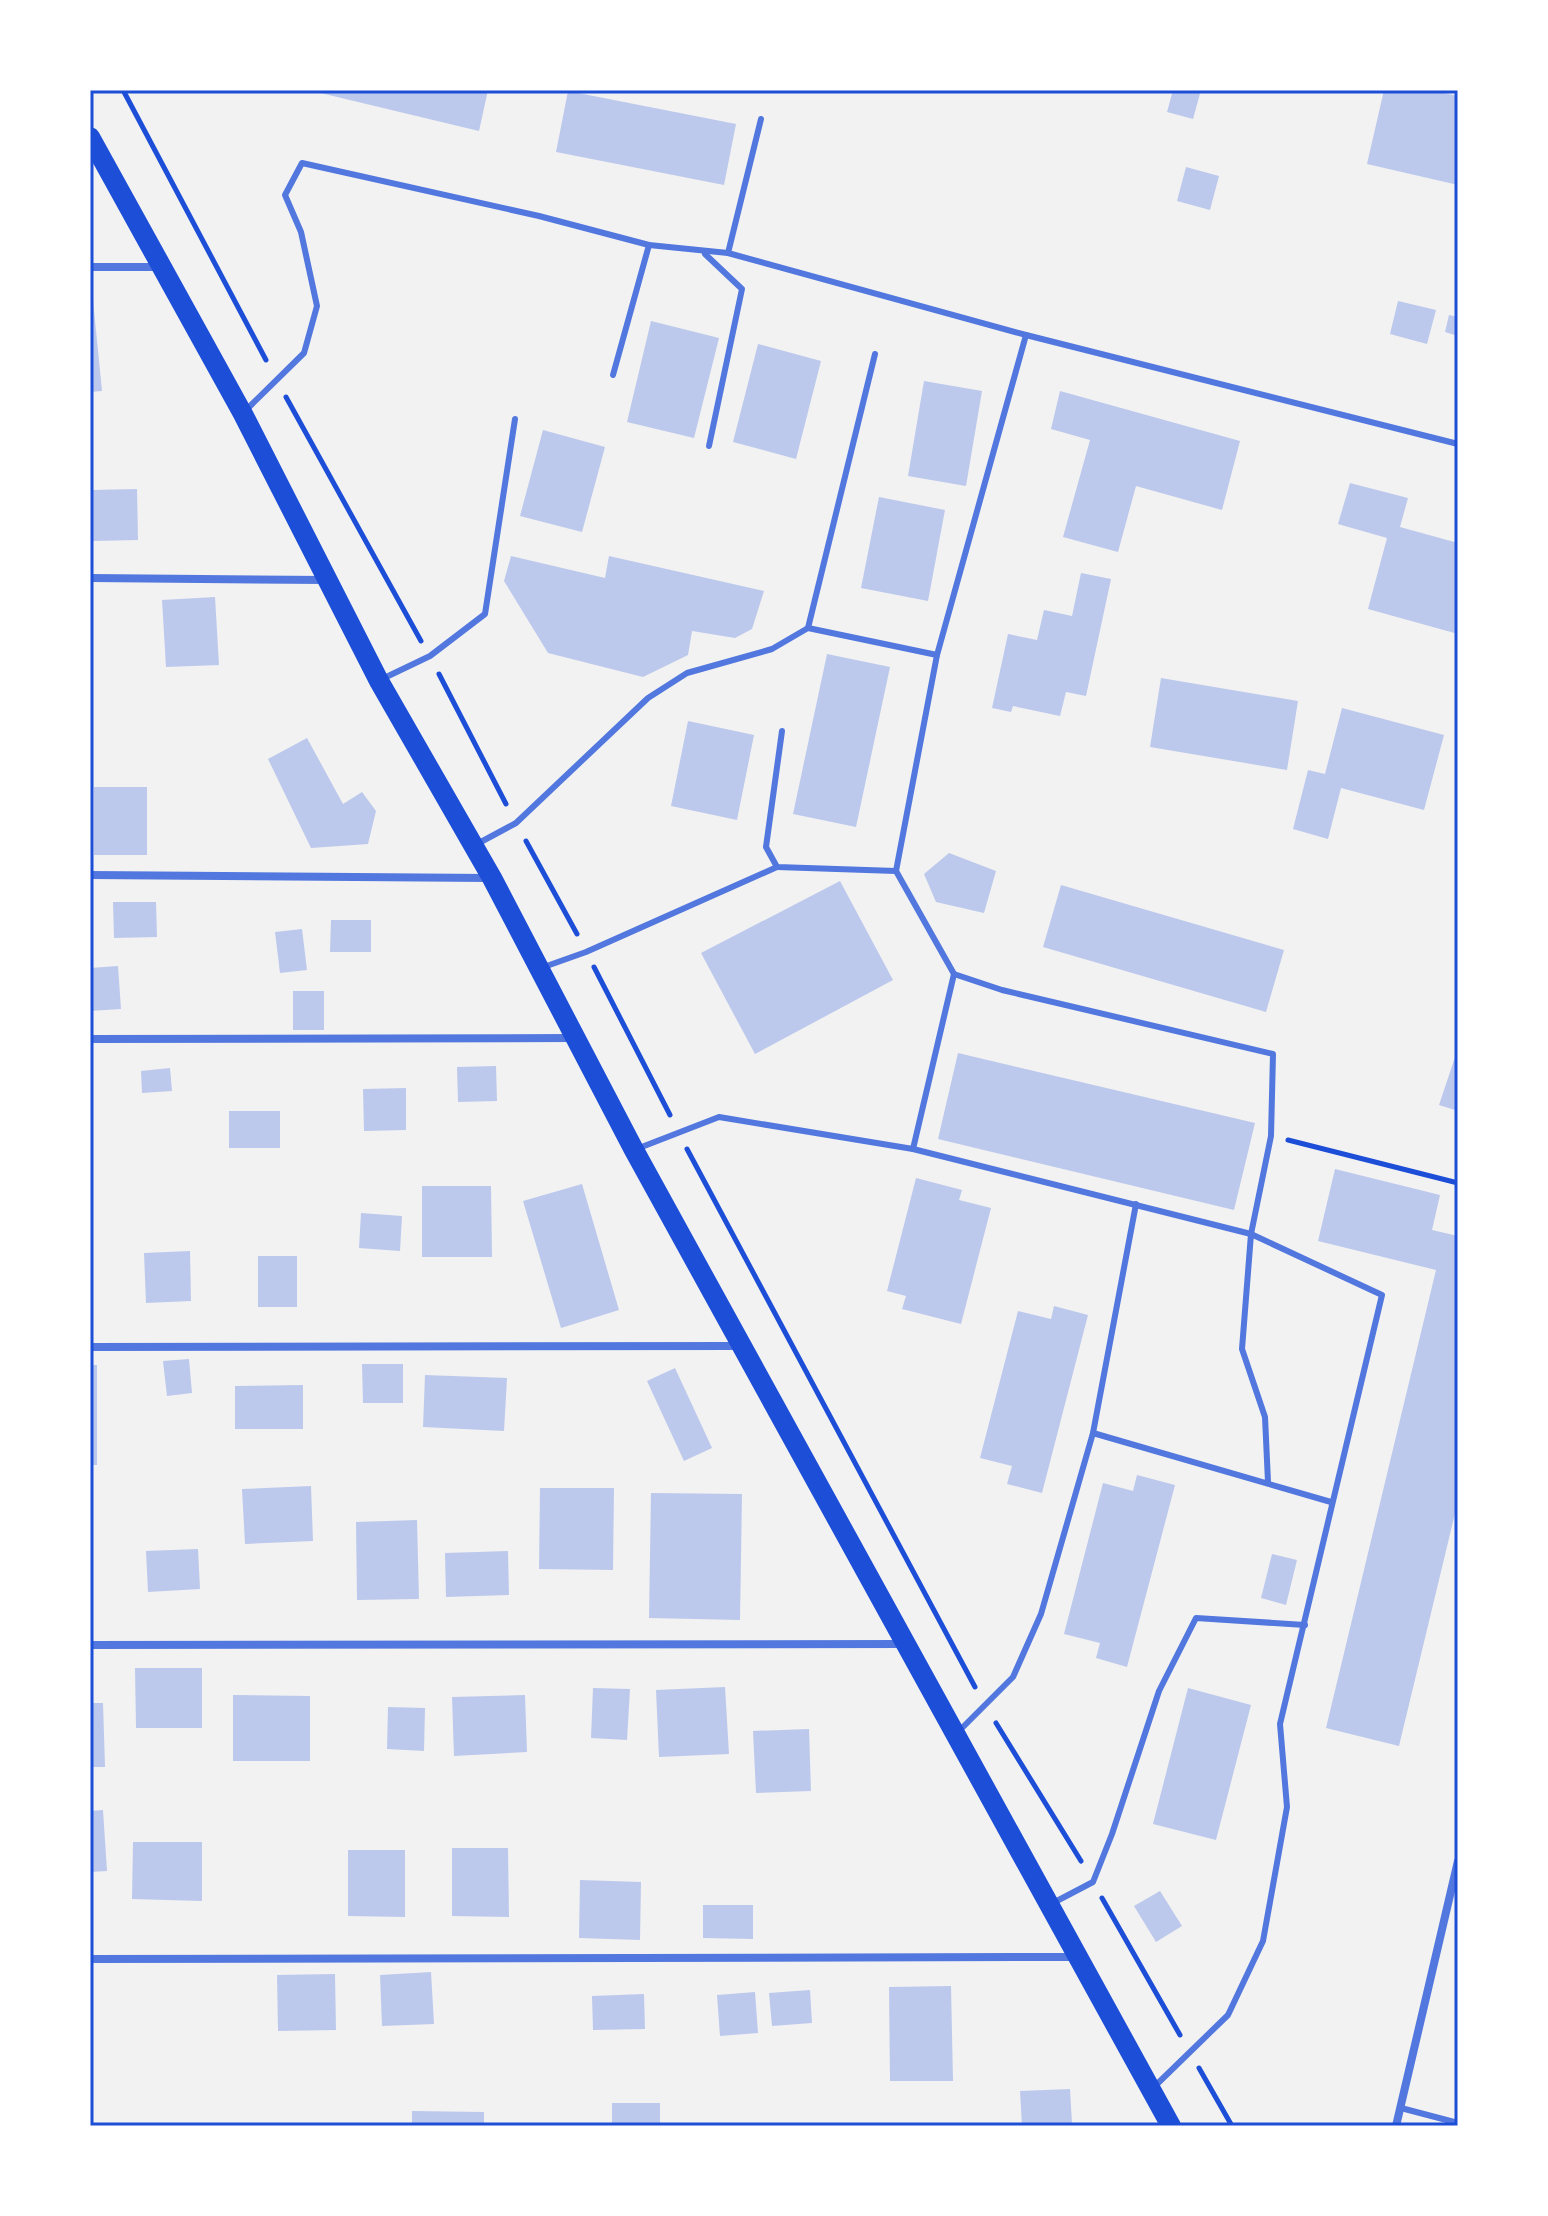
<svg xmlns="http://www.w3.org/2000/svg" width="1548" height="2216" font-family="Overpass,sans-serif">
<rect width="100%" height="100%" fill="#f2f2f2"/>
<!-- building -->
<g fill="#bdc9ec">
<path d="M 308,90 L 488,90 L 479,131 Z"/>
<path d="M 1173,90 L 1201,90 L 1193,119 L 1167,112 Z"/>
<path d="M 1384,90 L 1431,90 L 1458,96 L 1458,185 L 1367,164 Z"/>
<path d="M 568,91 L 736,124 L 724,185 L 556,152 Z"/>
<path d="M 1186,167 L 1219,176 L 1210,210 L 1177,201 Z"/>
<path d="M 90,290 L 92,290 L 102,391 L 90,392 Z"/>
<path d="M 1398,301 L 1436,310 L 1427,344 L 1390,334 Z"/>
<path d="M 1449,315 L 1458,317 L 1458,336 L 1445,332 Z"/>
<path d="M 651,321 L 719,338 L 694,438 L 627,422 Z"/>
<path d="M 758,344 L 821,361 L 796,459 L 733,442 Z"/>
<path d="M 924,381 L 982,391 L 966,486 L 908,476 Z"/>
<path d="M 1060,391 L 1240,441 L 1222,510 L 1136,486 L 1118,552 L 1063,537 L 1090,440 L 1051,429 Z"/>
<path d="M 543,430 L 605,447 L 582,532 L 520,516 Z"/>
<path d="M 1350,483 L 1408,498 L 1400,527 L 1458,543 L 1458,634 L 1368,609 L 1387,538 L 1338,524 Z"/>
<path d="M 137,489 L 138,540 L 93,541 L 91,490 Z"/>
<path d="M 879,497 L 945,510 L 928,601 L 861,588 Z"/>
<path d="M 511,556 L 605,578 L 609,556 L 764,591 L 752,629 L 735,638 L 692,631 L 688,655 L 643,677 L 548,653 L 504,581 Z"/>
<path d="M 1081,573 L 1111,579 L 1086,696 L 1066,692 L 1060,716 L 1013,706 L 1011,712 L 992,708 L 1008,634 L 1037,640 L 1044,610 L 1072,616 Z"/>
<path d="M 215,597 L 219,665 L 166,667 L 162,600 Z"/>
<path d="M 827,654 L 890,667 L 856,827 L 793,814 Z"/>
<path d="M 1161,678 L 1298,701 L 1287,770 L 1150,747 Z"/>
<path d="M 1342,708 L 1444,735 L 1424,810 L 1341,788 L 1328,839 L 1293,829 L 1308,770 L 1325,774 Z"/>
<path d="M 688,721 L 754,735 L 737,820 L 671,806 Z"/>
<path d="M 307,738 L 343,804 L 362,792 L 376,811 L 368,844 L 311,848 L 268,759 Z"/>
<rect x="94" y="787" width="53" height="68"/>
<path d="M 949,853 L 996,871 L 984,913 L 936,902 L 924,874 Z"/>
<path d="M 840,881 L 893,980 L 755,1054 L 701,953 Z"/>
<path d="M 1061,885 L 1284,950 L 1266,1012 L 1043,947 Z"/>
<path d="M 113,902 L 156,902 L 157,937 L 114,938 Z"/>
<path d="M 331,920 L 371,920 L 371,952 L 330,952 Z"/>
<path d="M 302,929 L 307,970 L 280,973 L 275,932 Z"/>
<path d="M 118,966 L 121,1009 L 90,1011 L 90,968 Z"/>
<rect x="293" y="991" width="31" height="39"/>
<path d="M 1458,1048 L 1458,1111 L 1439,1105 Z"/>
<path d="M 958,1053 L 1255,1123 L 1234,1210 L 938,1139 Z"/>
<path d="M 496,1066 L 497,1101 L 458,1102 L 457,1067 Z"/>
<path d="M 170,1068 L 172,1091 L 142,1093 L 141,1071 Z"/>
<path d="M 406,1088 L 406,1130 L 364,1131 L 363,1089 Z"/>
<rect x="229" y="1111" width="51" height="37"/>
<path d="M 1335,1169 L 1440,1195 L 1432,1230 L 1458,1236 L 1458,1501 L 1399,1746 L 1326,1728 L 1436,1270 L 1318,1241 Z"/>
<path d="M 916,1178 L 962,1190 L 959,1200 L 991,1208 L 961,1324 L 902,1309 L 906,1296 L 887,1291 Z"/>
<path d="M 582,1184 L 619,1310 L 561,1328 L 523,1201 Z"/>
<path d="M 422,1186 L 491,1186 L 492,1257 L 422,1257 Z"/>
<path d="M 361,1213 L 402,1216 L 400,1251 L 359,1248 Z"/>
<path d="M 190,1251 L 191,1301 L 146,1303 L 144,1253 Z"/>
<rect x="258" y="1256" width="39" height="51"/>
<path d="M 1054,1306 L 1088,1315 L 1042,1493 L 1007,1484 L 1012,1466 L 980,1458 L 1018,1311 L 1051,1319 Z"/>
<path d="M 189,1359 L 192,1393 L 167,1396 L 163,1361 Z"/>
<path d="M 362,1364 L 403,1364 L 403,1403 L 363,1403 Z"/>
<rect x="90" y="1365" width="7" height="100"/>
<path d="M 675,1368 L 712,1448 L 684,1461 L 647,1381 Z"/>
<path d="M 425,1375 L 507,1378 L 504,1431 L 423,1427 Z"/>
<path d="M 303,1385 L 303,1429 L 235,1429 L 235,1386 Z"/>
<path d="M 1137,1475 L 1175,1485 L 1127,1667 L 1096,1658 L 1100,1643 L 1064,1634 L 1103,1483 L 1133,1491 Z"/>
<path d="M 311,1486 L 313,1541 L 245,1544 L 242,1489 Z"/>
<path d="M 540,1488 L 614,1488 L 613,1570 L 539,1569 Z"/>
<path d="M 651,1493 L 742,1494 L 740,1620 L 649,1618 Z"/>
<path d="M 417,1520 L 419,1599 L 357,1600 L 356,1522 Z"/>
<path d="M 198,1549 L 200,1589 L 148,1592 L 146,1551 Z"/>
<path d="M 508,1551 L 509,1595 L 446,1597 L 445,1553 Z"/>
<path d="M 1272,1554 L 1297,1560 L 1286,1605 L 1261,1598 Z"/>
<path d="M 135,1668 L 202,1668 L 202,1728 L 136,1728 Z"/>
<path d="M 725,1687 L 729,1754 L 659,1757 L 656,1690 Z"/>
<path d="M 593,1688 L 630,1689 L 627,1740 L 591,1738 Z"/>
<path d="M 1188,1688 L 1251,1705 L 1216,1840 L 1153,1824 Z"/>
<path d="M 233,1695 L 310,1696 L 310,1761 L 233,1761 Z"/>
<path d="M 525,1695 L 527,1752 L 454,1756 L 452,1697 Z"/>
<path d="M 90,1703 L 103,1703 L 105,1767 L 90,1767 Z"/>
<path d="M 388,1707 L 425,1708 L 424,1751 L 387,1749 Z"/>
<path d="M 809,1729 L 811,1791 L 756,1793 L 753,1731 Z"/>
<path d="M 103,1810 L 107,1871 L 90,1872 L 90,1811 Z"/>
<path d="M 133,1842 L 202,1842 L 202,1901 L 132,1899 Z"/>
<path d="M 452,1848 L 508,1848 L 509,1917 L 452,1916 Z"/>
<path d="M 348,1850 L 405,1850 L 405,1917 L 348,1916 Z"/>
<path d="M 580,1880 L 641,1882 L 640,1940 L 579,1938 Z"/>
<path d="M 1160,1891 L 1182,1926 L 1156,1942 L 1134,1906 Z"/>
<path d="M 703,1905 L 753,1905 L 753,1939 L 703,1938 Z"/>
<path d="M 431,1972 L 434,2024 L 382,2026 L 380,1975 Z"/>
<path d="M 335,1974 L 336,2030 L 278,2031 L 277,1975 Z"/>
<path d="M 951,1986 L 953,2081 L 890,2081 L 889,1987 Z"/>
<path d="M 810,1990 L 812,2023 L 772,2026 L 769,1993 Z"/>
<path d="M 755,1992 L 758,2033 L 720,2036 L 717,1995 Z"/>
<path d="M 644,1994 L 645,2029 L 593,2030 L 592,1996 Z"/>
<path d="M 1070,2089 L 1072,2124 L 1022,2126 L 1020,2091 Z"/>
<rect x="612" y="2103" width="48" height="23"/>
<path d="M 412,2111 L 484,2112 L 484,2126 L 412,2126 Z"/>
</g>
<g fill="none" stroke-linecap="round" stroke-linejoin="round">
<!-- path -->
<g stroke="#1d4ed8" stroke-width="5">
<path d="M 123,90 L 266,360"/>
<path d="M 286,397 L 421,641"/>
<path d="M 439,674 L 506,804"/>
<path d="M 526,841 L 577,934"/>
<path d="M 594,967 L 670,1115"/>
<path d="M 1288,1140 L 1458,1183"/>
<path d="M 687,1149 L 975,1687"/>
<path d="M 996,1723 L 1081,1861"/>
<path d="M 1102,1898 L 1180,2035"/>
<path d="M 1199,2068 L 1232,2126"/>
</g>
<!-- service -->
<g stroke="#5277de" stroke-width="6">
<path d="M 728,253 L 1026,335 L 1458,444"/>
<path d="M 705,254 L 742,289 L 709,446"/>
<path d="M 613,375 L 649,245"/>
<path d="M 245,411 L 304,353 L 317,306 L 301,232 L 285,195 L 302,163 L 539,216 L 649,245 L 728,253 L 761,119"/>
<path d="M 808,628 L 937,655"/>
<path d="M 382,679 L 430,656 L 485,614 L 515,419"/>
<path d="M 782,731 L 766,847 L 777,867 L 896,871 L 937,655 L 1026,335"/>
<path d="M 477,844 L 516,823 L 648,698 L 687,673 L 772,649 L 808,628 L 875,354"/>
<path d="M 541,968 L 586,952 L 777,867"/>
<path d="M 639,1148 L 719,1117 L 913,1149 L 954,974 L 896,871"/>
<path d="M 913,1149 L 1251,1234 L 1271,1136 L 1273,1054 L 1002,990 L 954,974"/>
<path d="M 1093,1433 L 1136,1204"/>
<path d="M 960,1730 L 1013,1677 L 1041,1614 L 1093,1433 L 1331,1502"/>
<path d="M 1051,1904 L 1093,1882 L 1112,1834 L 1159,1691 L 1196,1618 L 1305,1625"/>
<path d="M 1155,2086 L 1228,2015 L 1263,1941 L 1287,1807 L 1280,1724 L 1382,1295 L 1251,1234 L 1242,1349 L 1265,1417 L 1268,1482"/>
<path d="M 1401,2108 L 1458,2123"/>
</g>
<!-- minor -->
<g stroke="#5277de" stroke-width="8">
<path d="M 90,267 L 161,267"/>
<path d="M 90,578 L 325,580"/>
<path d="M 90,875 L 489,878"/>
<path d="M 90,1039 L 573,1038"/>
<path d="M 90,1347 L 741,1346"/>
<path d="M 90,1645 L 905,1644"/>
<path d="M 90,1959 L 1076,1957"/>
<path d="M 1396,2126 L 1458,1861"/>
</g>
<!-- primary -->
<path stroke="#1d4ed8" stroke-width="20" d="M 90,137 L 243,414 L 379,681 L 492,878 L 634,1150 L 1171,2126"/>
</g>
<!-- border -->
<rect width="1548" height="2216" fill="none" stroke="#ffffff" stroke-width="184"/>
<rect x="92" y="92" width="1364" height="2032" fill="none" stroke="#1d4ed8" stroke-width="3"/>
</svg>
